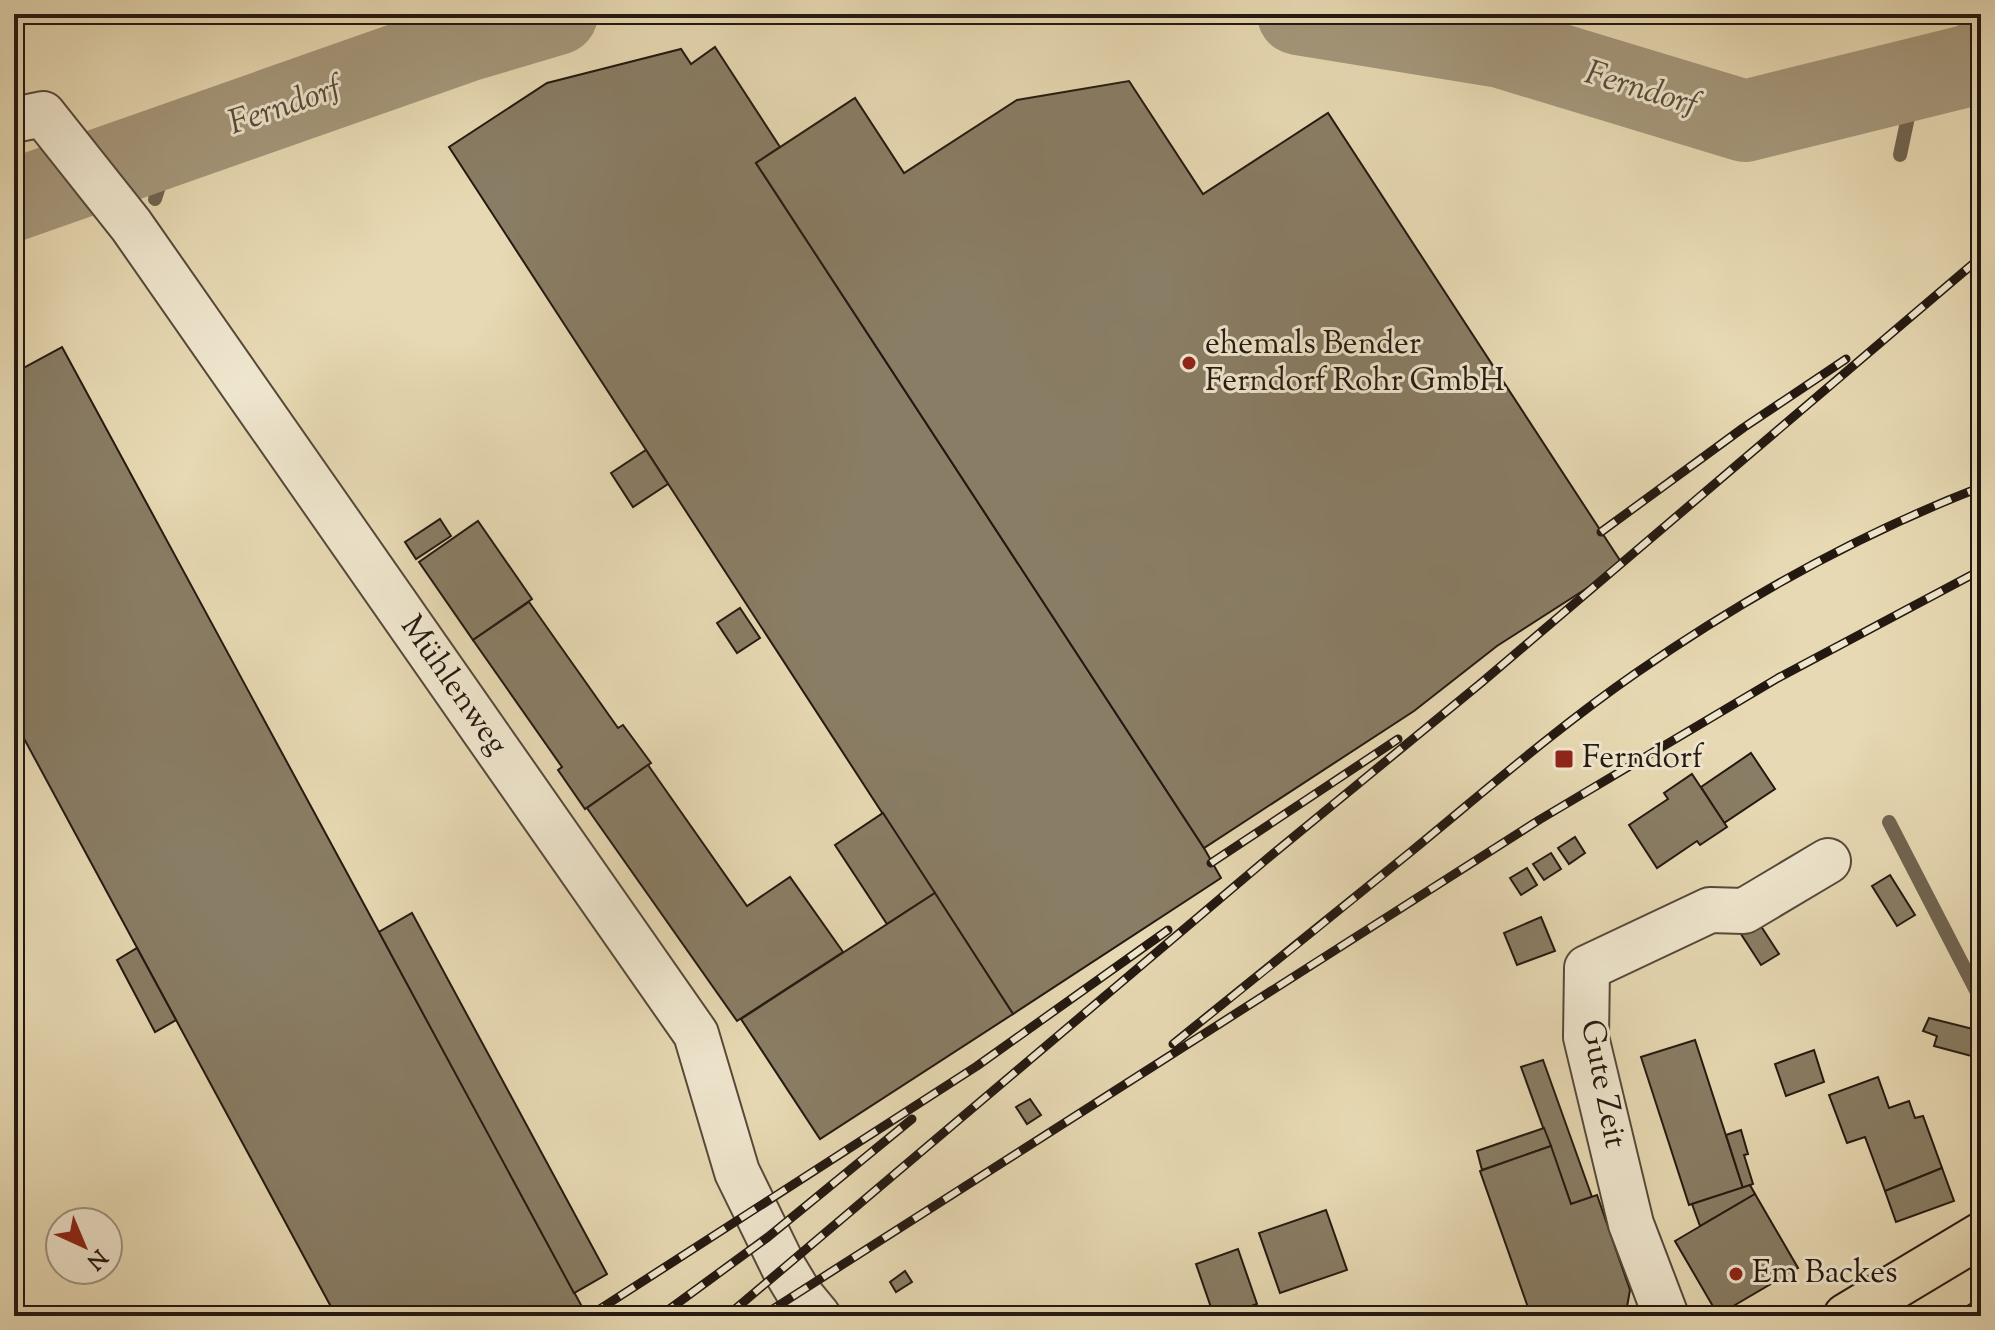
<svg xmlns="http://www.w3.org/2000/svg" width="1995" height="1330" font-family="'Sorts Mill Goudy',serif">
<rect width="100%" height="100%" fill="#e7d9b3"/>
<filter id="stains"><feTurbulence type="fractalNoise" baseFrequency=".0025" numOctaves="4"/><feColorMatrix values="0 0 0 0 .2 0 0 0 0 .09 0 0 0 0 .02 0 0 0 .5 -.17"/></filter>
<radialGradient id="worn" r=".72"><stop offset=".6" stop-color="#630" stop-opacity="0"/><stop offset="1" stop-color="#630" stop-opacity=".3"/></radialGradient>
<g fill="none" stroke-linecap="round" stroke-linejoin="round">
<!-- stream -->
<g stroke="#716551" stroke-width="14">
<path d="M 1900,155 L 1916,79"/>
<path d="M 155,199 L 172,145"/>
<path d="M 1889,822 L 1981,1000"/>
</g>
<!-- river -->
<g stroke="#a5987c" stroke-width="82">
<path d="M 1298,14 L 1501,47 L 1745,121 L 1971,65 L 1981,60"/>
<path d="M 14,200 L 466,41 L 557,14"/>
</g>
</g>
<!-- building -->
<g fill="#897d65" stroke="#241911" stroke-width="2">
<path d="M 715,47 L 780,147 L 756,163 L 1204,848 L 1221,878 L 1013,1014 L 449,147 L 547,83 L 681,49 L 691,64 Z"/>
<path d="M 1129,81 L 1203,194 L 1328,113 L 1623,565 L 1497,646 L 1414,711 L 1204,848 L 756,163 L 855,98 L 904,173 L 1017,100 Z"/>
<path d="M 62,347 L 379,932 L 587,1316 L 336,1316 L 14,720 L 14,373 Z"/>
<path d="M 646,450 L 668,484 L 633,507 L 611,473 Z"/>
<path d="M 440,519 L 451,536 L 416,559 L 405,542 Z"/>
<path d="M 478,521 L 532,599 L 473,640 L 419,562 Z"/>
<path d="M 529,602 L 618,728 L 623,725 L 651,763 L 585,809 L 558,770 L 562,767 L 473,640 Z"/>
<path d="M 740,608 L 760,638 L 737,653 L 717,623 Z"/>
<path d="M 1751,753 L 1775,789 L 1724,823 L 1701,787 Z"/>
<path d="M 648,765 L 747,906 L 790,877 L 843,952 L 737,1021 L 587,808 Z"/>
<path d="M 1692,774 L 1727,827 L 1700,845 L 1697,841 L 1657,868 L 1629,825 L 1668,799 L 1664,793 Z"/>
<path d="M 883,813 L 935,893 L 887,924 L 835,845 Z"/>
<path d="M 1575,837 L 1585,853 L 1569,864 L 1558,848 Z"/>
<path d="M 1551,853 L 1561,869 L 1544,880 L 1533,864 Z"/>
<path d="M 1527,868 L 1537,885 L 1521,895 L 1510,878 Z"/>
<path d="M 1890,875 L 1915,915 L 1897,926 L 1872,886 Z"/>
<path d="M 935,893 L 1013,1014 L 820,1139 L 741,1019 Z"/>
<path d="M 412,913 L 607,1274 L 574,1293 L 379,932 Z"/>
<path d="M 1541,917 L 1555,951 L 1517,965 L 1504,933 Z"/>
<path d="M 1757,920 L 1779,954 L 1761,965 L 1739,931 Z"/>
<path d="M 137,948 L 176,1020 L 155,1032 L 117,960 Z"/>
<path d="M 1929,1018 L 1981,1031 L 1979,1058 L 1934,1046 L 1937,1036 L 1923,1031 Z"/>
<path d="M 1695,1040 L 1743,1188 L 1689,1205 L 1641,1057 Z"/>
<path d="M 1814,1050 L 1824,1082 L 1786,1096 L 1775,1064 Z"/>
<path d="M 1543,1060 L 1592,1197 L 1571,1204 L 1521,1067 Z"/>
<path d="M 1878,1077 L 1889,1108 L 1909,1101 L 1915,1118 L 1923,1116 L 1942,1168 L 1885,1191 L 1865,1137 L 1847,1143 L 1829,1095 Z"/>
<path d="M 1030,1099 L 1041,1115 L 1027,1124 L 1016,1107 Z"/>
<path d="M 1544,1128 L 1551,1146 L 1482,1170 L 1477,1151 Z"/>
<path d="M 1741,1130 L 1748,1154 L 1744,1155 L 1753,1184 L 1743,1188 L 1726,1135 Z"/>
<path d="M 1551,1146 L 1571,1204 L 1597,1195 L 1630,1290 L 1627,1307 L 1603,1316 L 1531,1316 L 1480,1171 Z"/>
<path d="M 1942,1168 L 1954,1201 L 1896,1222 L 1885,1191 Z"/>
<path d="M 1750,1185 L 1755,1194 L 1700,1226 L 1692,1204 Z"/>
<path d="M 1755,1194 L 1798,1268 L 1718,1315 L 1675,1241 Z"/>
<path d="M 1326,1210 L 1347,1270 L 1280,1293 L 1259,1233 Z"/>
<path d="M 1238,1249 L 1257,1304 L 1222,1316 L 1214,1316 L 1196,1264 Z"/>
<path d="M 905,1271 L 912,1282 L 896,1292 L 890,1282 Z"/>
<path d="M 1981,1297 L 1981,1316 L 1959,1316 L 1966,1312 L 1964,1308 Z"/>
</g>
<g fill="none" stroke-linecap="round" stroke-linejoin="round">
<!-- minor casing -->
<g stroke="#55493a" stroke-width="48">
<g id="minor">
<path d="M 14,120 L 43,114 L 131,225 L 696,1034 L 737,1172 L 784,1268 L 799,1293 L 818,1316"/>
<path d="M 1666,1316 L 1631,1224 L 1586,1037 L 1587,968 L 1710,910 L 1744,911 L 1828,861"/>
</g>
</g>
<!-- primary casing -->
<g stroke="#241911" stroke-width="48">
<path id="primary" d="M 1846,1316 L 1981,1235"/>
</g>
<!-- minor -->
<use href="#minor" stroke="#efe6ce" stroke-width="44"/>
<!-- primary -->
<use href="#primary" stroke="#e7d9b3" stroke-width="44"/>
<!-- rail casing -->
<g stroke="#241911" stroke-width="9">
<g id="rail">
<path d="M 1601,532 L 1743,428 L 1846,359"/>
<path d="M 1211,863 L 1398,739"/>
<path d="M 1173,1044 C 1253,980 1333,915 1413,850 C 1486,790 1558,727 1636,673 C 1743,599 1859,534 1981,487"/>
<path d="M 589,1316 L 977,1066 L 1168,930"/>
<path d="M 660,1316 L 768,1237 L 912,1119"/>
<path d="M 727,1316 L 1274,853 L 1481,683 L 1981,257"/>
<path d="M 762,1316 L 1539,820 L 1778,678 L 1981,570"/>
</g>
</g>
<!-- rail -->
<use href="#rail" stroke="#efe6ce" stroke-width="6" stroke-dasharray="18" stroke-linecap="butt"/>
</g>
<!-- markers -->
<g fill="#8f2418" stroke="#efe6ce" stroke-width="3">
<circle cx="1189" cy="363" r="8"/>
<rect x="1554" y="749" width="20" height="20" rx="4"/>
<circle cx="1736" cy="1274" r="8"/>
</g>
<g text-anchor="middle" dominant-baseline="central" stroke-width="6" stroke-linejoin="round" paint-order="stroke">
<!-- poi labels -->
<g font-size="32" fill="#241911" stroke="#efe6ce" text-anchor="start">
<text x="1205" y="345">ehemals Bender<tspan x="1205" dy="37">Ferndorf Rohr GmbH</tspan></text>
<text x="1582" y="759">Ferndorf</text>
<text x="1752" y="1274">Em Backes</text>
</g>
<!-- street labels -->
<g font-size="32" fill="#241911" stroke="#efe6ce">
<text transform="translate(453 686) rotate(55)">Mühlenweg</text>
<text transform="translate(1602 1084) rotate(79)">Gute Zeit</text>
</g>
<!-- water labels -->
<g font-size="34" font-style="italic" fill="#584c3c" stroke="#efe6ce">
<text transform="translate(1641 90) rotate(17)">Ferndorf</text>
<text transform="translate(285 107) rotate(-19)">Ferndorf</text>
</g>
</g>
<!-- margin -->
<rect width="1995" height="1330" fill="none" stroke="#e7d9b3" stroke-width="48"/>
<rect x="16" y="16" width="1963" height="1298" fill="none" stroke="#241911" stroke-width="4"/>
<rect x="24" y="24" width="1947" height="1282" fill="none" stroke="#241911" stroke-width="2"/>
<!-- north arrow -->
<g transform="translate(84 1246) rotate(136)"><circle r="38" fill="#efe6ce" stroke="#9e9482" stroke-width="2"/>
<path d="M0-6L14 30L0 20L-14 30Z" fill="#8f2418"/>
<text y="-12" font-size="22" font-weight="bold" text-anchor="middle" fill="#241911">N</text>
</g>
<rect width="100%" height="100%" filter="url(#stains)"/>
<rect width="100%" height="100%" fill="url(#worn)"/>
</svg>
